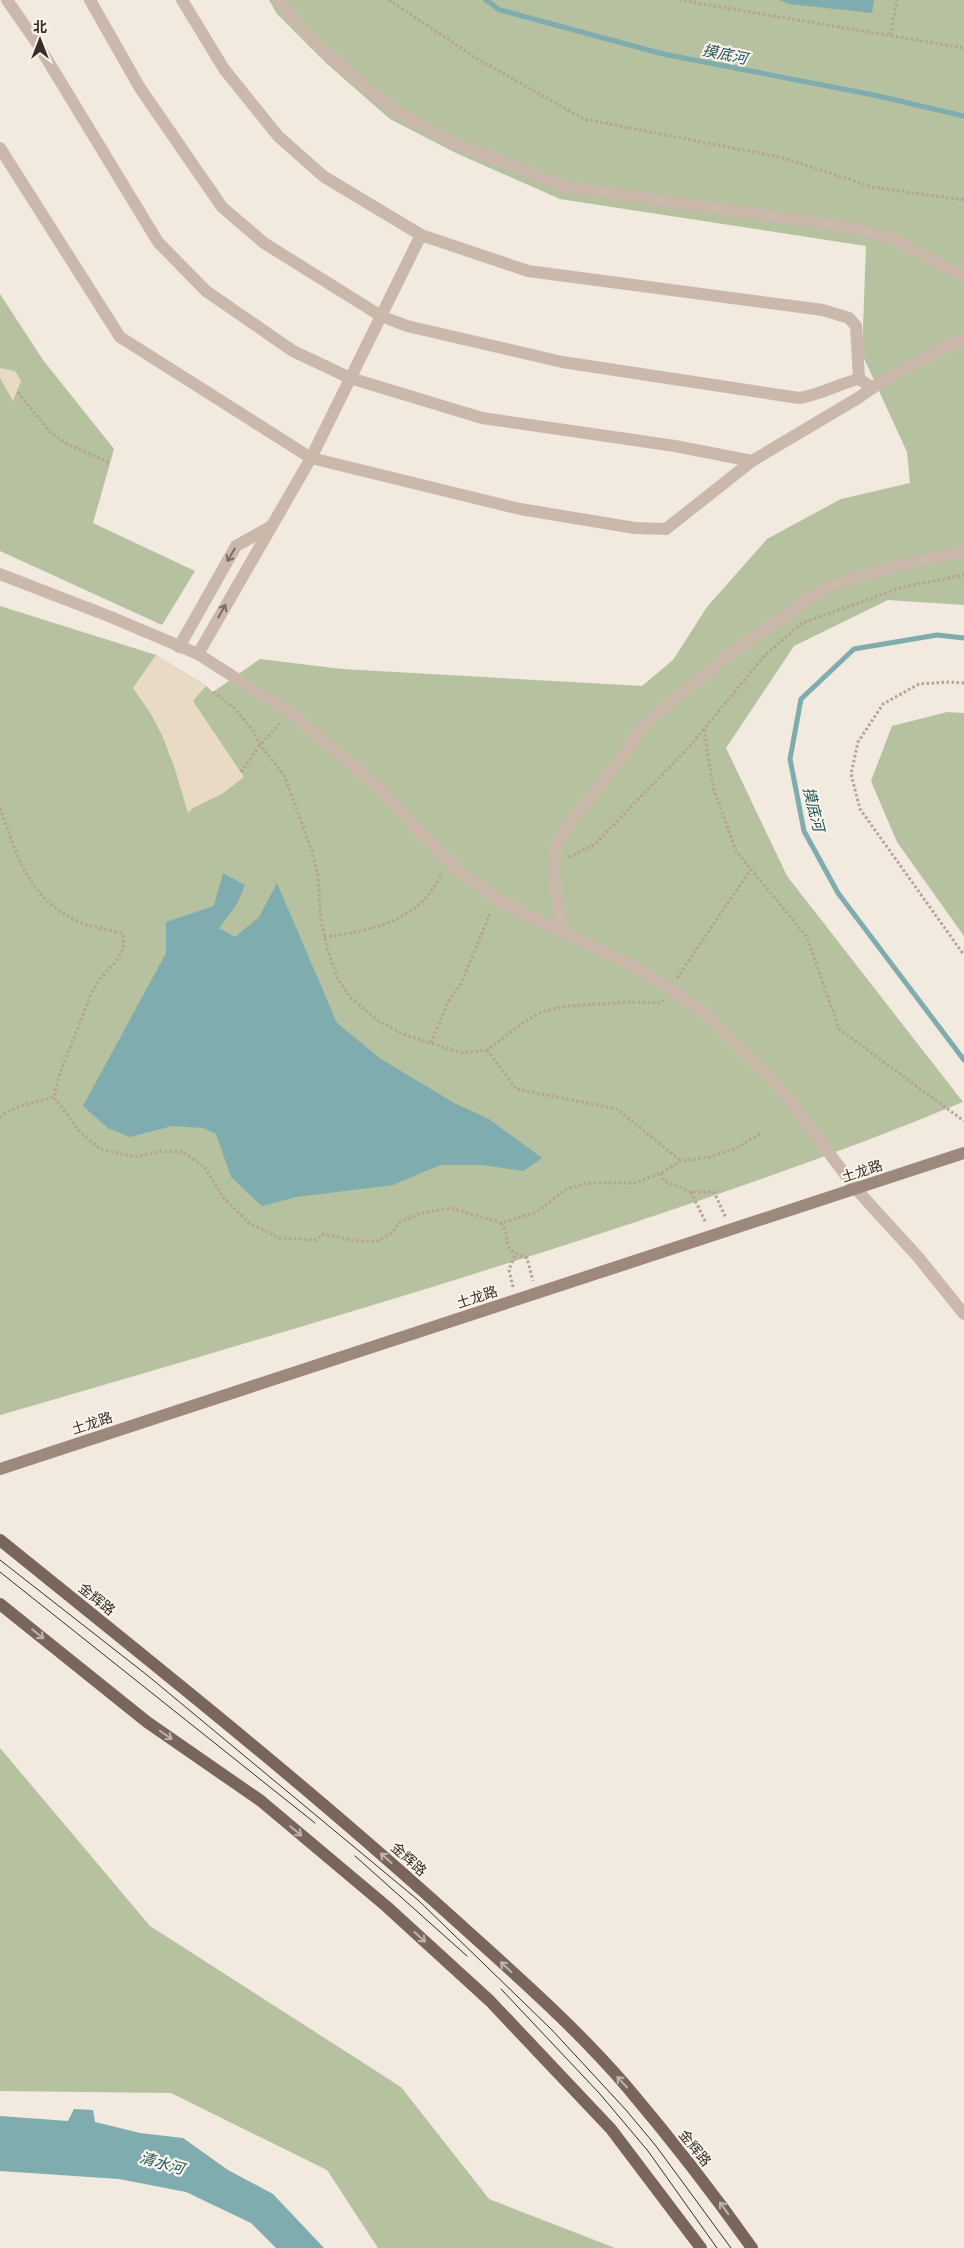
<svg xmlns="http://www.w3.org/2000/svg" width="964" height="2248" font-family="Poppins,'Noto Sans SC',sans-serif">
<rect width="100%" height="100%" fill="#f2e9df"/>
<!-- green -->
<g fill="#b5c19f">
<path d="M 269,0 L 964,0 L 964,605 L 888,600 L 794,646 L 726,748 L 787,876 L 963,1102 C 789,1174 609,1232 429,1288 C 287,1331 144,1374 0,1415 L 0,606 L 156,655 L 206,686 L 213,692 L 260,659 L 342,669 L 642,686 L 673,660 L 707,607 L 767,539 L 841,499 L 910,483 L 907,452 L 862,354 L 866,246 L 560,199 L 456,153 L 390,119 L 326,63 L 277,14 Z"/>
<path d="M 0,294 L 43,360 L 114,449 L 93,523 L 195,571 L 162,625 L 0,551 Z"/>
<path d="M 947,712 L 964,713 L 964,936 L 897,842 L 871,781 L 892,726 Z"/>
<path d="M 0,1748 L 150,1926 L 401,2087 L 489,2199 L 615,2248 L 378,2248 L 327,2170 L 171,2093 L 0,2091 Z"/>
</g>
<!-- plaza -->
<g fill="#e9dac6">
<path d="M 0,368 L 15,371 L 21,381 L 13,401 L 0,378 Z"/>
<path d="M 156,655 L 206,686 L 193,701 L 244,777 L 222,794 L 193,808 L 188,813 L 175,769 L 162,735 L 151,714 L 133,688 Z"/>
</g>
<!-- water -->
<g fill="#7facae">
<path d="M 779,0 L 874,0 L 872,13 L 789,4 Z"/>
<path d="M 223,873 L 245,885 L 237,904 L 219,928 L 235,937 L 259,917 L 277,883 L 337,1023 L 381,1059 L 456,1104 L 489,1119 L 542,1158 L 523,1171 L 482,1165 L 440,1165 L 393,1185 L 296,1197 L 262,1206 L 231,1177 L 216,1134 L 203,1128 L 172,1126 L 130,1137 L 108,1128 L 83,1106 L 166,953 L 166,922 L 214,906 Z"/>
<path d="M 74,2109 L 93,2110 L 95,2122 L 140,2133 L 183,2138 L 228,2170 L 273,2194 L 324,2248 L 276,2248 L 251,2223 L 186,2192 L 119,2179 L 0,2171 L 0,2116 L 68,2121 Z"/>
</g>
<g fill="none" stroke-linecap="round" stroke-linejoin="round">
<!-- stream -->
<g stroke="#7facae" stroke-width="5">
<path d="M 486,0 L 500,10 L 663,54 L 874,95 L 964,116"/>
<path d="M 964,638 L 937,635 L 854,649 L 801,699 L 790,759 L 804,831 L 838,893 L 964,1060"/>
</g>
<!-- path -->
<g stroke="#b6a395" stroke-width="3" stroke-dasharray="2.5 2.5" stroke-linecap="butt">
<path d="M 389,0 L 474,57 L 584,119 L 784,158 L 872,187 L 964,200"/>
<path d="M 679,0 L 964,48"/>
<path d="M 890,35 L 897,0"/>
<path d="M 18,392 L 50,432 L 67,444 L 110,463"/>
<path d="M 964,683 L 949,682 L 919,684 L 883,704 L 858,742 L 851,774 L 860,809 L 964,955"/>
<path d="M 213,692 L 234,708 L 252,729 L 260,745 L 284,775 L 312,851 L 318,875 L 321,920 L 327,948 L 337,977 L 350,997 L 377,1020 L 403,1034 L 461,1053 L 487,1050 L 524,1022 L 542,1012 L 567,1006 L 630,1002 L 661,1003 L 663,1000"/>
<path d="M 704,729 L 713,787 L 736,851 L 807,937 L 839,1029 L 964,1121"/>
<path d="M 241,772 L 260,745 L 281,722"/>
<path d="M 0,808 C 16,852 26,894 71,918 C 85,926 106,929 122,933 C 130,956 106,968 96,985 C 88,998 84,1014 78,1028 C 69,1051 58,1073 54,1097 L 80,1132 L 100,1149 L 135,1157 L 161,1151 L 183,1152 L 205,1168 L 223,1197 L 249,1223 L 279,1238 L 315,1240 L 324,1234 L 356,1241 L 377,1241 L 392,1233 L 400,1222 L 421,1213 L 451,1208 L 501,1223 L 537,1212 L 566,1189 L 587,1183 L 635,1183 L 661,1173 L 681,1161 L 710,1157 L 735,1149 L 761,1133"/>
<path d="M 569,857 L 594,845 L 689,747 L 765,655 L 802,623 L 903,587 L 964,575"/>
<path d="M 324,937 C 374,930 419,922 442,873"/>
<path d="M 677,978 L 751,869"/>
<path d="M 431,1043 L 448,1002 L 461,984 L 491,911"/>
<path d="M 487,1050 L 516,1089 L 617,1109 L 681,1161"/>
<path d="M 0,1118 C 8,1107 40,1101 54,1097"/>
<path d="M 661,1173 L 664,1181 L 691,1192 L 714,1192 L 726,1218"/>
<path d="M 691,1192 L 706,1223"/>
<path d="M 501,1223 C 514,1241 496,1247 527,1258 L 533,1281"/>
<path d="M 513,1287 L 509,1270 L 515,1255"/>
</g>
<!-- street -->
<g stroke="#cab9ab" stroke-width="12">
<path d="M 7,0 L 37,43 L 158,242 L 206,291 L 293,351 L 350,378 L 482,418 L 675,446 L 752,461"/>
<path d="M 90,0 L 140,88 L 222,207 L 264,243 L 381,316 L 407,326 L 562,362 L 799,398 C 820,395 838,384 859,379 L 873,388"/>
<path d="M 182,0 L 224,69 L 278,136 L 323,176 L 421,235 L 528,271 L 823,310 L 849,318 L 856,326 L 859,379"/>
<path d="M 278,0 L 307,34 L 356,79 L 396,111 L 455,143 L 567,187 L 842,226 L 892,238 L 964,277"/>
<path d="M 0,148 L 120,337 L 311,458 L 520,509 L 635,528 L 666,529 L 752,461 L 858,398 L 882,381 L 952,344 L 964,340"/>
<path d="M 0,574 L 111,617 L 198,654 L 295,716 L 379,788 L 455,868 L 504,904 L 638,968 L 704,1012 L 778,1085 L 856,1189 L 918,1257 L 964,1314"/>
<path d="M 179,647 L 236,546 L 270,527"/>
<path d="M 198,654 L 311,458 L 421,235"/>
<path d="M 562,931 L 554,875 L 555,850 L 563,832 L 616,765 L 644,725 L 729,655 L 826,587 L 893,567 L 964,551"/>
</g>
<!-- secondary -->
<path stroke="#9d887c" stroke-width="12" d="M 0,1469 L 964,1153"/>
<!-- primary -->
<g stroke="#79655c" stroke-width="12">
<path d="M 0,1540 C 150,1661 301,1781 444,1910 C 506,1966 573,2024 627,2087 C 671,2139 713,2193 752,2248"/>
<path d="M 0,1604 L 147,1722 L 261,1801 L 386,1906 L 490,2001 L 611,2129 L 701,2248"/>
</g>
<!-- tram -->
<g stroke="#382e2a" stroke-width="1">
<path d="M 0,1560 L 147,1675 L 418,1900 L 552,2030 L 626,2110 L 656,2146 L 731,2248"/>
<path d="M 0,1572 L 315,1823"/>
<path d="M 355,1856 L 467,1956"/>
<path d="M 501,1989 L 600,2094 L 648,2151 L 717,2248"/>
</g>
</g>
<!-- one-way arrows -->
<defs><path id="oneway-shaft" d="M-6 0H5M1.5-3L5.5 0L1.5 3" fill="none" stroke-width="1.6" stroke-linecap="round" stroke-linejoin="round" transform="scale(1.25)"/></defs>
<g stroke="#7a6d64">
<use href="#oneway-shaft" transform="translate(231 555) rotate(120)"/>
<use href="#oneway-shaft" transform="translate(222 611) rotate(-61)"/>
</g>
<g stroke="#bfb3ab">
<use href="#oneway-shaft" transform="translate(38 1634) rotate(39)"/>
<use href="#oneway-shaft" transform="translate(166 1735) rotate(35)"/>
<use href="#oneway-shaft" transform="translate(296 1831) rotate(40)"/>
<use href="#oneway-shaft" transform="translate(386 1858) rotate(-138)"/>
<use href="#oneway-shaft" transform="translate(420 1937) rotate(42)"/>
<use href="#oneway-shaft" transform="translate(506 1967) rotate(-137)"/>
<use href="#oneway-shaft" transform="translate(622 2082) rotate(-133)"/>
<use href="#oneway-shaft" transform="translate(724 2208) rotate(-125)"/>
</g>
<g text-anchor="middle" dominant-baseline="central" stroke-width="4.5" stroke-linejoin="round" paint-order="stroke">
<!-- street labels -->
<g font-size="14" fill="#382e2a" stroke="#f9f3eb">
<text transform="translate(862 1171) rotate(-18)">土龙路</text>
<text transform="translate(477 1297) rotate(-18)">土龙路</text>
<text transform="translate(92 1423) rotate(-18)">土龙路</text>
<text transform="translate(97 1599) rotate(39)">金辉路</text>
<text transform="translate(409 1859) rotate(42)">金辉路</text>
<text transform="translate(695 2148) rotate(51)">金辉路</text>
</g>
<!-- water labels -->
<g font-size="15" font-style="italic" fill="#215558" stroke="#f9f3eb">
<text transform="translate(725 54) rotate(12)">摸底河</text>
<text transform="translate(814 809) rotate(76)">摸底河</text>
<text transform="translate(162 2163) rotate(16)">清水河</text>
</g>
</g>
<!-- north arrow -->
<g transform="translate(40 40)" stroke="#f9f3eb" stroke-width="4" paint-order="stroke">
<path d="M0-4L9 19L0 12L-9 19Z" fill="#382e2a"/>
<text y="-8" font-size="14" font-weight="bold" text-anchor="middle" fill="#382e2a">北</text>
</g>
</svg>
